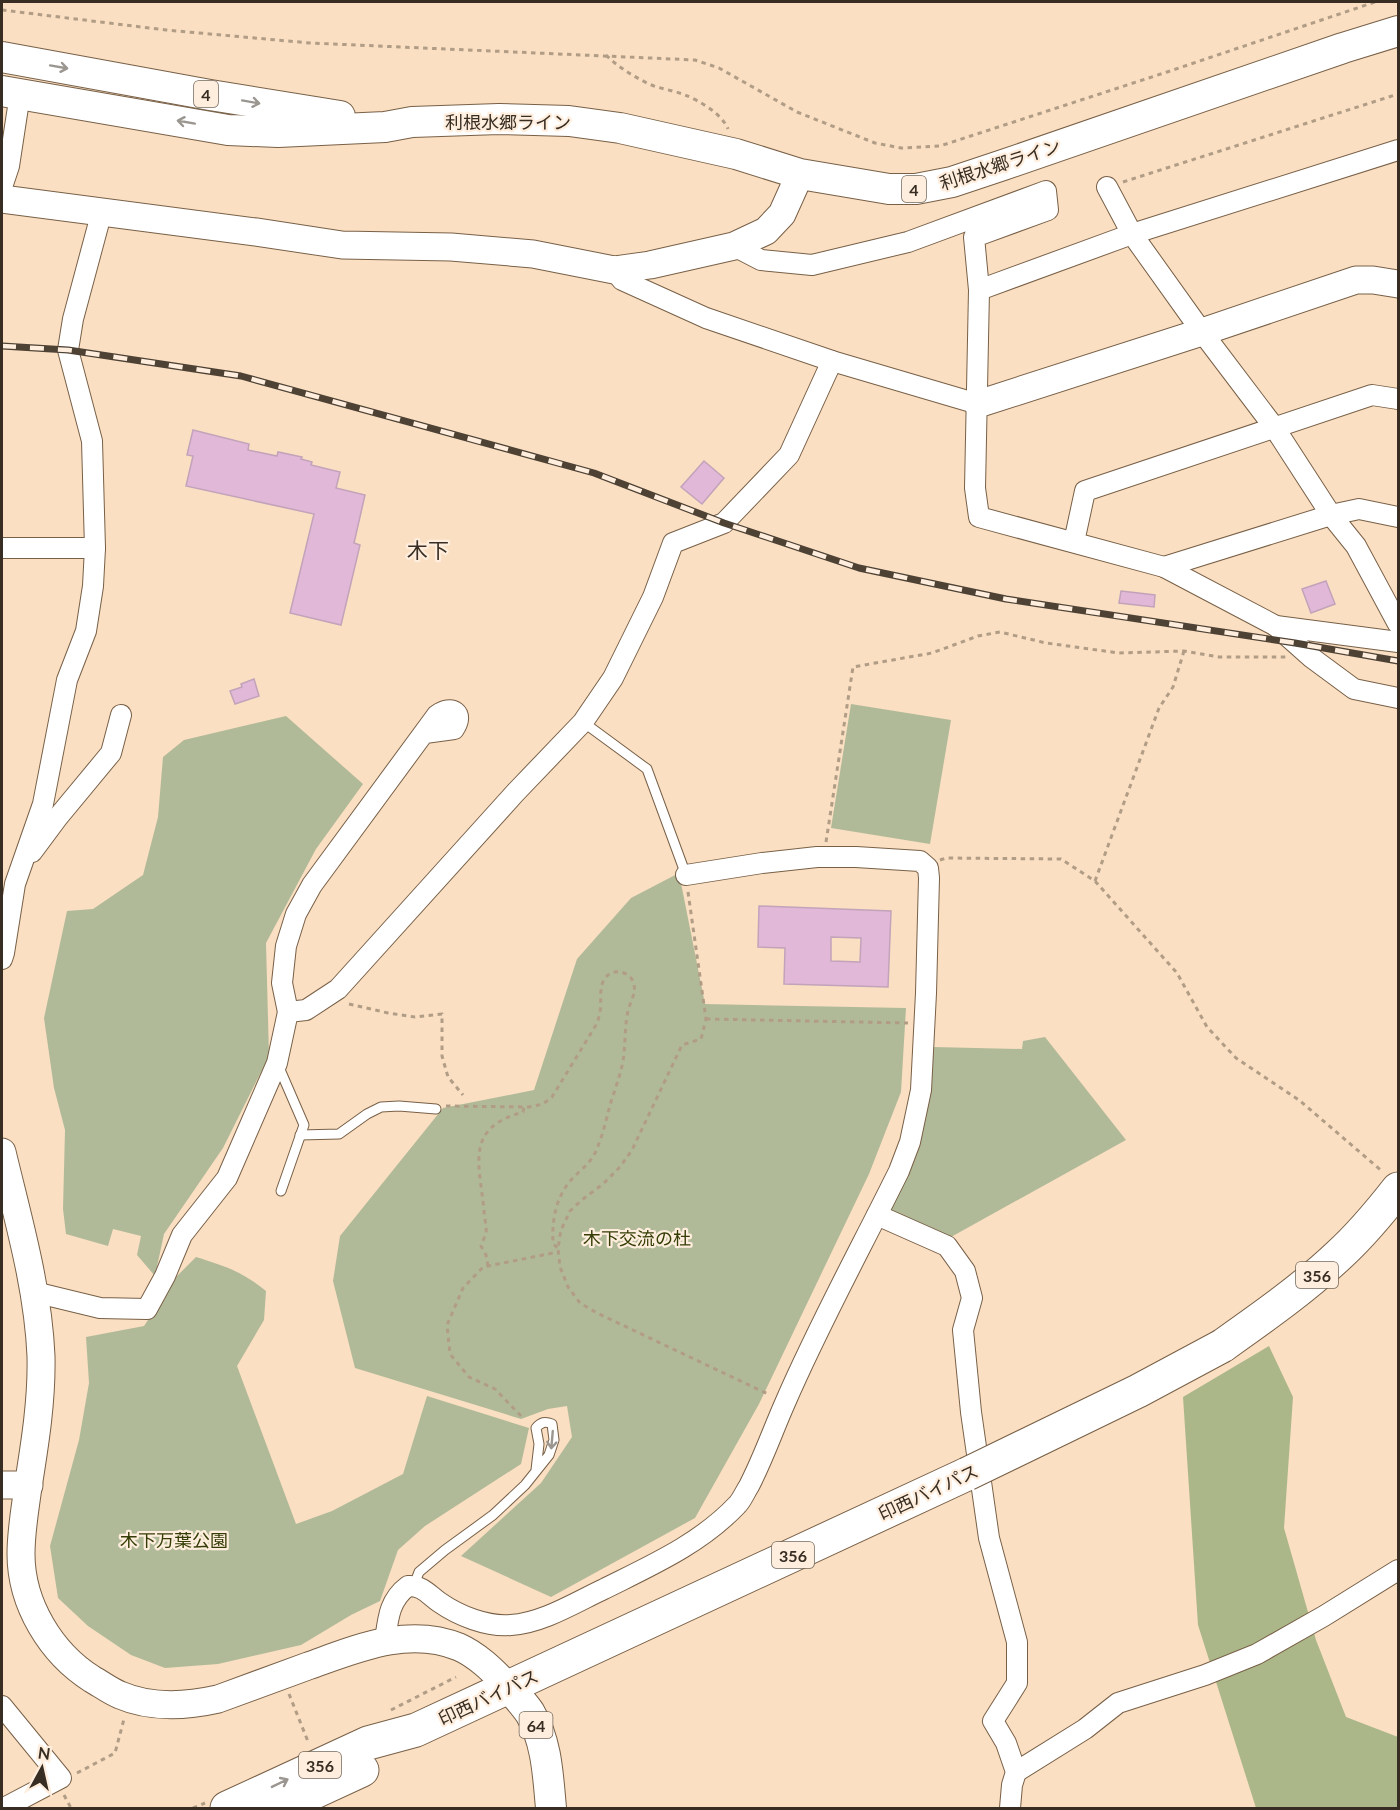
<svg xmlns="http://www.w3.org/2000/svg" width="1400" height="1810" font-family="Lato,'Noto Sans JP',sans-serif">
<rect width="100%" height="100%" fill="#fadfc2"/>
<!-- green -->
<g fill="#b1ba98">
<path d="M 851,704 L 951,720 L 930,844 L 831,828 Z"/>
<path d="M 286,716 L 363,784 L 316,849 L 266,943 L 269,1056 L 223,1148 L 164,1234 L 155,1276 L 137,1255 L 141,1236 L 113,1229 L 108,1246 L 66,1234 L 63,1209 L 65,1130 L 54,1088 L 44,1018 L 67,911 L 93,909 L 143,875 L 158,817 L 163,757 L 184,740 Z"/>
<path d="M 679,873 L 705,1004 L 906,1008 L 901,1092 L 869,1174 L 759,1404 L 695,1518 L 551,1597 L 461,1556 L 541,1483 L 572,1437 L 567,1406 L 548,1409 L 521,1419 L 355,1368 L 333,1281 L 340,1236 L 443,1108 L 534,1090 L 577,959 L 631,898 Z"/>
<path d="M 1045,1037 L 1126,1140 L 951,1237 L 940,1240 L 888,1209 L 928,1093 L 934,1047 L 1022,1049 L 1023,1041 Z"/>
<path d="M 196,1257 C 225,1266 243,1272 266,1291 L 264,1320 L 237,1366 L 296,1524 L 332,1511 L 403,1474 L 427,1396 L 529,1428 L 521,1464 L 425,1526 L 398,1550 L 380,1601 L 351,1615 L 301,1645 L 218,1664 L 165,1668 L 131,1655 L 88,1626 L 58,1598 L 50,1546 L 79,1440 L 89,1383 L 86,1337 L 144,1326 L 177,1276 Z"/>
</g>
<!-- forest -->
<path fill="#abb789" d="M 1269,1346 L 1293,1397 L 1284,1528 L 1316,1640 L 1346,1717 L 1398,1737 L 1398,1808 L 1256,1808 L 1198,1625 L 1183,1397 Z"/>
<!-- building -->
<g fill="#e2b8d8" stroke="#c2a3ba" stroke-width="1.5" fill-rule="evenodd">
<path d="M 193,430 L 249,444 L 248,450 L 277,456 L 278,452 L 302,457 L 301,459 L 312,462 L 311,465 L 340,472 L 336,488 L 365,495 L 354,543 L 360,545 L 341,625 L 290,613 L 314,514 L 186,486 L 193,456 L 187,455 Z"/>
<path d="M 704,461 L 724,478 L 702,504 L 681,487 Z"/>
<path d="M 1326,581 L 1335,604 L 1311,613 L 1302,589 Z"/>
<path d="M 1121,591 L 1155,595 L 1154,607 L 1119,603 Z"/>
<path d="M 254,679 L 259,696 L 235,704 L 230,691 L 242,687 L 241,684 Z"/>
<path d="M 759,906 L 891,911 L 888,987 L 784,984 L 785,948 L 758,947 ZM 831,937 L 861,938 L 860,962 L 831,961 Z"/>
</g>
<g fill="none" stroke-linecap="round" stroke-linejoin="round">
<!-- lane casing -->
<g stroke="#786047" stroke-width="11">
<g id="lane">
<path d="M 583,722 L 647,769 L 686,875"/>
<path d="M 278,1065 L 304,1125 L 281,1191"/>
<path d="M 300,1135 L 339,1134 L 367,1114 L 381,1107 L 399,1106 L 436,1109"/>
<path d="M 414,1585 L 419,1572 L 445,1550 L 493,1515 L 525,1485 L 549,1455 L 554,1440 L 552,1424 C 545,1421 541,1422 536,1428 L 539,1444 L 536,1470"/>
</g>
</g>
<!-- street casing -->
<g stroke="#786047" stroke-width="22">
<g id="street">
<path d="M 2,187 L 9,166 L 20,94"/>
<path d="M 1107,187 L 1132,234 L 1202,332 L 1274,427 L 1331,515 L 1356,546 L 1398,624"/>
<path d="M 734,246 L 761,260 L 812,265 L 908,242 L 1046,191 L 1048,210 L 974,237 L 979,290 L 975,488 L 979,517 L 1164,567 L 1276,626 L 1398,642"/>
<path d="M 614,270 L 622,280 L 706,318 L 832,361 L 978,404"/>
<path d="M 979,290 L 1132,234 L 1398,150"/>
<path d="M 1074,542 L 1085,491 L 1372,395 L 1398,399"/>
<path d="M 2,548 L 95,548"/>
<path d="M 1164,567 L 1331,515 L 1359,509 L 1398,517"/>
<path d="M 1276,626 L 1312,658 L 1354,689 L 1398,698"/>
<path d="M 32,852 L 58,817 L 111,753 L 121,715"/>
<path d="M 2,959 L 4,953 L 15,884 L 43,804 L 67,680 L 86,631 L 93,586 L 95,548 L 92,441 L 68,350 L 73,319 L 102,211"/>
<path d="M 288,1012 L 282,983 L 286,946 L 296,914 L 312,885 L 437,715 C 452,704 465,713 454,729 L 425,733"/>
<path d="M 877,1215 L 947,1246 L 965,1271 L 972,1298 L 963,1330 L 971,1412 L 989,1538 L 1017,1642 L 1017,1683 L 993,1721 L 1006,1743 L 1016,1772 L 1012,1785 L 1010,1808"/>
<path d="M 34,1292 L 100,1308 L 147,1309 L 165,1276 L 182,1235 L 227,1178 L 277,1063 L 288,1012 L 306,1010 L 338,989 L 515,793 L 583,722 L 613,678 L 653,597 L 673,543 L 724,523 L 789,455 L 832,361"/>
<path d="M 385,1641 C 388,1619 389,1600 408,1586 C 422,1585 429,1595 439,1602 C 459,1616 487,1627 511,1625 C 543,1623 576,1602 604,1589 C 652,1565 700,1544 737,1505 C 742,1500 745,1492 749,1486 C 763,1459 773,1430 785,1403 C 819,1324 861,1248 899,1171 L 910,1142 L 921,1090 L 926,993 L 929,878 L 928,868 L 920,861 L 856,857 L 817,857 L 762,863 L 686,875"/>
<path d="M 2,1706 L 61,1778 L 4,1808"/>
<path d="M 1016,1772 L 1085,1729 L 1118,1703 L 1205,1675 L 1257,1654 L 1324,1616 L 1398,1570"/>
</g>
</g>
<!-- secondary casing -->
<g stroke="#786047" stroke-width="29">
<g id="secondary">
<path d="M 2,199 L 256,232 L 342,245 L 451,247 L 533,254 L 614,270 L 650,265 L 734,246 L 766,231 L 782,214 L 800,174"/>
<path d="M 978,404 L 1202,332 L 1356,280 L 1373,280 L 1398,284"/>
<path d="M 2,1152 C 18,1219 38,1287 41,1356 C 42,1400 35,1443 28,1487 C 25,1509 21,1531 21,1554 C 21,1604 51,1653 92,1679 C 101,1684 110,1691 120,1695 C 150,1708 187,1706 218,1699 C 248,1688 278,1677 308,1666 C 356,1649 408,1626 459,1647 C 479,1656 494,1672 509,1687"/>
<path d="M 2,1485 L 29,1485"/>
</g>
</g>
<!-- primary casing -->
<g stroke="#786047" stroke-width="32">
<g id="primary">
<path d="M 2,57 L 210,95 L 340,116"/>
<path d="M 2,91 L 228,130 L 278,132 L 385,127 L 412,122 L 499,119 L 569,121 L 620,128 L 736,154 L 800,174 L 889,189 L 916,189 L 952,182 L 1003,165 L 1343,48 L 1398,31"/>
<path d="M 509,1687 C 516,1696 524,1704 530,1713 C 547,1742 548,1776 551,1808"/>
</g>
</g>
<!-- highway casing -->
<g stroke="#786047" stroke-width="35">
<g id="highway">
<path d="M 1222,1346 C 1263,1317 1303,1289 1339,1255 C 1361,1235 1380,1212 1398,1189"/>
<path d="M 227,1808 L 368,1743 L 416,1730 L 967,1474"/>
<path d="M 280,1808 L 362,1770"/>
</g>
</g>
<!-- path -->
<g stroke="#b19d86" stroke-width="3" stroke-dasharray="4.5 4.5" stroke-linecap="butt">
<path d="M 2,10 L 166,30 L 310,43 L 695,60 L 719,68 L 797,112 L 875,143 L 901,148 L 940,146 L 1167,72 L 1375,2"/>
<path d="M 606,55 C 619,68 633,76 649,84 C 660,89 673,90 685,95 C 700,101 722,114 728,129"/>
<path d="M 1123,182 L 1398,94"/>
<path d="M 826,842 L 853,667 L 932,653 L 978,636 L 1000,632 L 1046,643 L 1119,653 L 1184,651 L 1219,657 L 1286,657"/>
<path d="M 940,860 L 946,858 L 1061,859 L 1095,881 L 1177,973 L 1207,1027 L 1236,1058 L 1299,1100 L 1383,1172"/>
<path d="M 1095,881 L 1159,708 L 1173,687 L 1184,651"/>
<path d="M 688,892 L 706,1019 L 701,1039 L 682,1045 L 632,1150 L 620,1167 L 603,1184 L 583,1199 L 570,1211 L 561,1230 L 558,1248 L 560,1267 L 568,1287 L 580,1303 L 597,1313 L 770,1395"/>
<path d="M 349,1004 L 388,1013 L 415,1017 L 442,1014 L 442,1056 L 448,1077 L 463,1095"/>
<path d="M 706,1019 L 908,1023"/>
<path d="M 446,1106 L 529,1107 L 543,1104 L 552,1097 L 596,1025 C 598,1021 599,1017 600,1012 C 602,1001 598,986 606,977 C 614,967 632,972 634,985 C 636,994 630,1002 628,1011 C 624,1029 626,1048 622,1066 C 619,1079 614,1092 610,1105 C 606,1121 602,1138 595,1153 C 589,1165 579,1171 571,1180 C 555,1199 552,1220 553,1244 L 558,1248"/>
<path d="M 488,1266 L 486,1255 L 481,1246 C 482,1242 485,1237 486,1233 C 487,1226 484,1217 484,1210 C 479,1162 465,1128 523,1112 L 524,1107"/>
<path d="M 521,1416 L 495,1389 L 469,1377 L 450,1354 L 447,1325 L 463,1288 L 483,1267 L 558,1252"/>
<path d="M 289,1694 L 309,1744"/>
<path d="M 391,1710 L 456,1677"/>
<path d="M 77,1773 L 115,1753 L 124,1719"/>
<path d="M 64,1795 L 71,1808"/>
<path d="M 193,1808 L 205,1803"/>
</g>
<!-- lane -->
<use href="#lane" stroke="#fff" stroke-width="9"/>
<!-- street -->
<use href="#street" stroke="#fff" stroke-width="20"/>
<!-- secondary -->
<use href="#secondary" stroke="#fff" stroke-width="27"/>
<!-- primary -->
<use href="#primary" stroke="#fff" stroke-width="30"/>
<!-- highway -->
<use href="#highway" stroke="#fff" stroke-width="33"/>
<!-- rail casing -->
<g stroke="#4e4235" stroke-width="7">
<path id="rail" d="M 2,346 L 68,350 L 241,376 L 594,473 L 724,523 L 859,568 L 1006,599 L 1295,643 L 1398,661"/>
</g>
<!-- rail -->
<use href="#rail" stroke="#fed" stroke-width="4.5" stroke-dasharray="14" stroke-linecap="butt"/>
<!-- highway-bridge casing -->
<g stroke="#786047" stroke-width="35" stroke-linecap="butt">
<path id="highway-bridge" d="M 967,1474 L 1138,1391 L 1222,1346"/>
</g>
<!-- highway-bridge -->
<use href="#highway-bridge" stroke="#fff" stroke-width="33"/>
</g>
<!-- one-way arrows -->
<defs><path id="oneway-shaft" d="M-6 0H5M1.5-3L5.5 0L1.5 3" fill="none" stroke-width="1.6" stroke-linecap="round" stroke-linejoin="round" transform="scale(1.5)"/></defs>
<g stroke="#9b9690">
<use href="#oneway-shaft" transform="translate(59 67) rotate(10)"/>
<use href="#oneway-shaft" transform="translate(251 102) rotate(10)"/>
<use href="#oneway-shaft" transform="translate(186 122) rotate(-170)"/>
<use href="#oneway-shaft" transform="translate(552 1440) rotate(95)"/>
<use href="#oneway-shaft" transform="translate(280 1783) rotate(-26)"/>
</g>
<g text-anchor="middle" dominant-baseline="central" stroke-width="4.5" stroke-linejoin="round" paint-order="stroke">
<!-- shield labels -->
<g fill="#fed" stroke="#73675a" stroke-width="1.5">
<rect x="194" y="81" width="24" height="26" rx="4.5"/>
<rect x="902" y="176" width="24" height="26" rx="4.5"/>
<rect x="1296" y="1262" width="42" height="26" rx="4.5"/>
<rect x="772" y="1542" width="42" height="26" rx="4.5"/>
<rect x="519.5" y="1712" width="33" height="26" rx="4.5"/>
<rect x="299" y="1752" width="42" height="26" rx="4.5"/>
</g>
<g font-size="16" font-weight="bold" fill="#372d22">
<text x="206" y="94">4</text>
<text x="914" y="189">4</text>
<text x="1317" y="1275">356</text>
<text x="793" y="1555">356</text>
<text x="536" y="1725">64</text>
<text x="320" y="1765">356</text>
</g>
<!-- street labels -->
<g font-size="18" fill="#372d22" stroke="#fed">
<text x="508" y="122">利根水郷ライン</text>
<text transform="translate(1000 164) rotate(-18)">利根水郷ライン</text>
<text transform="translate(928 1492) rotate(-25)">印西バイパス</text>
<text transform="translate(488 1697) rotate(-25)">印西バイパス</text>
</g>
<!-- park labels -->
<g font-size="18" fill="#333d05" stroke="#fed">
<text x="637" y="1238">木下交流の杜</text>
<text x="174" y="1540">木下万葉公園</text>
</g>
<!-- quarter labels -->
<g font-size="21" fill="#372d22" stroke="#fed">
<text x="428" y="549">木下</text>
</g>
</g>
<!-- border -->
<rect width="1400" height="1810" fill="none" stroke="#372d22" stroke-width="6"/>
<!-- north arrow -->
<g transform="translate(42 1768) rotate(8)" stroke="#ffeedd" stroke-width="4.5" paint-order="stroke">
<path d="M0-4.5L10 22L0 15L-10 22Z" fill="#372d22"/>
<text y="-9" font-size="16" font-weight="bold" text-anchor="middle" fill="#372d22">N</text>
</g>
</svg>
